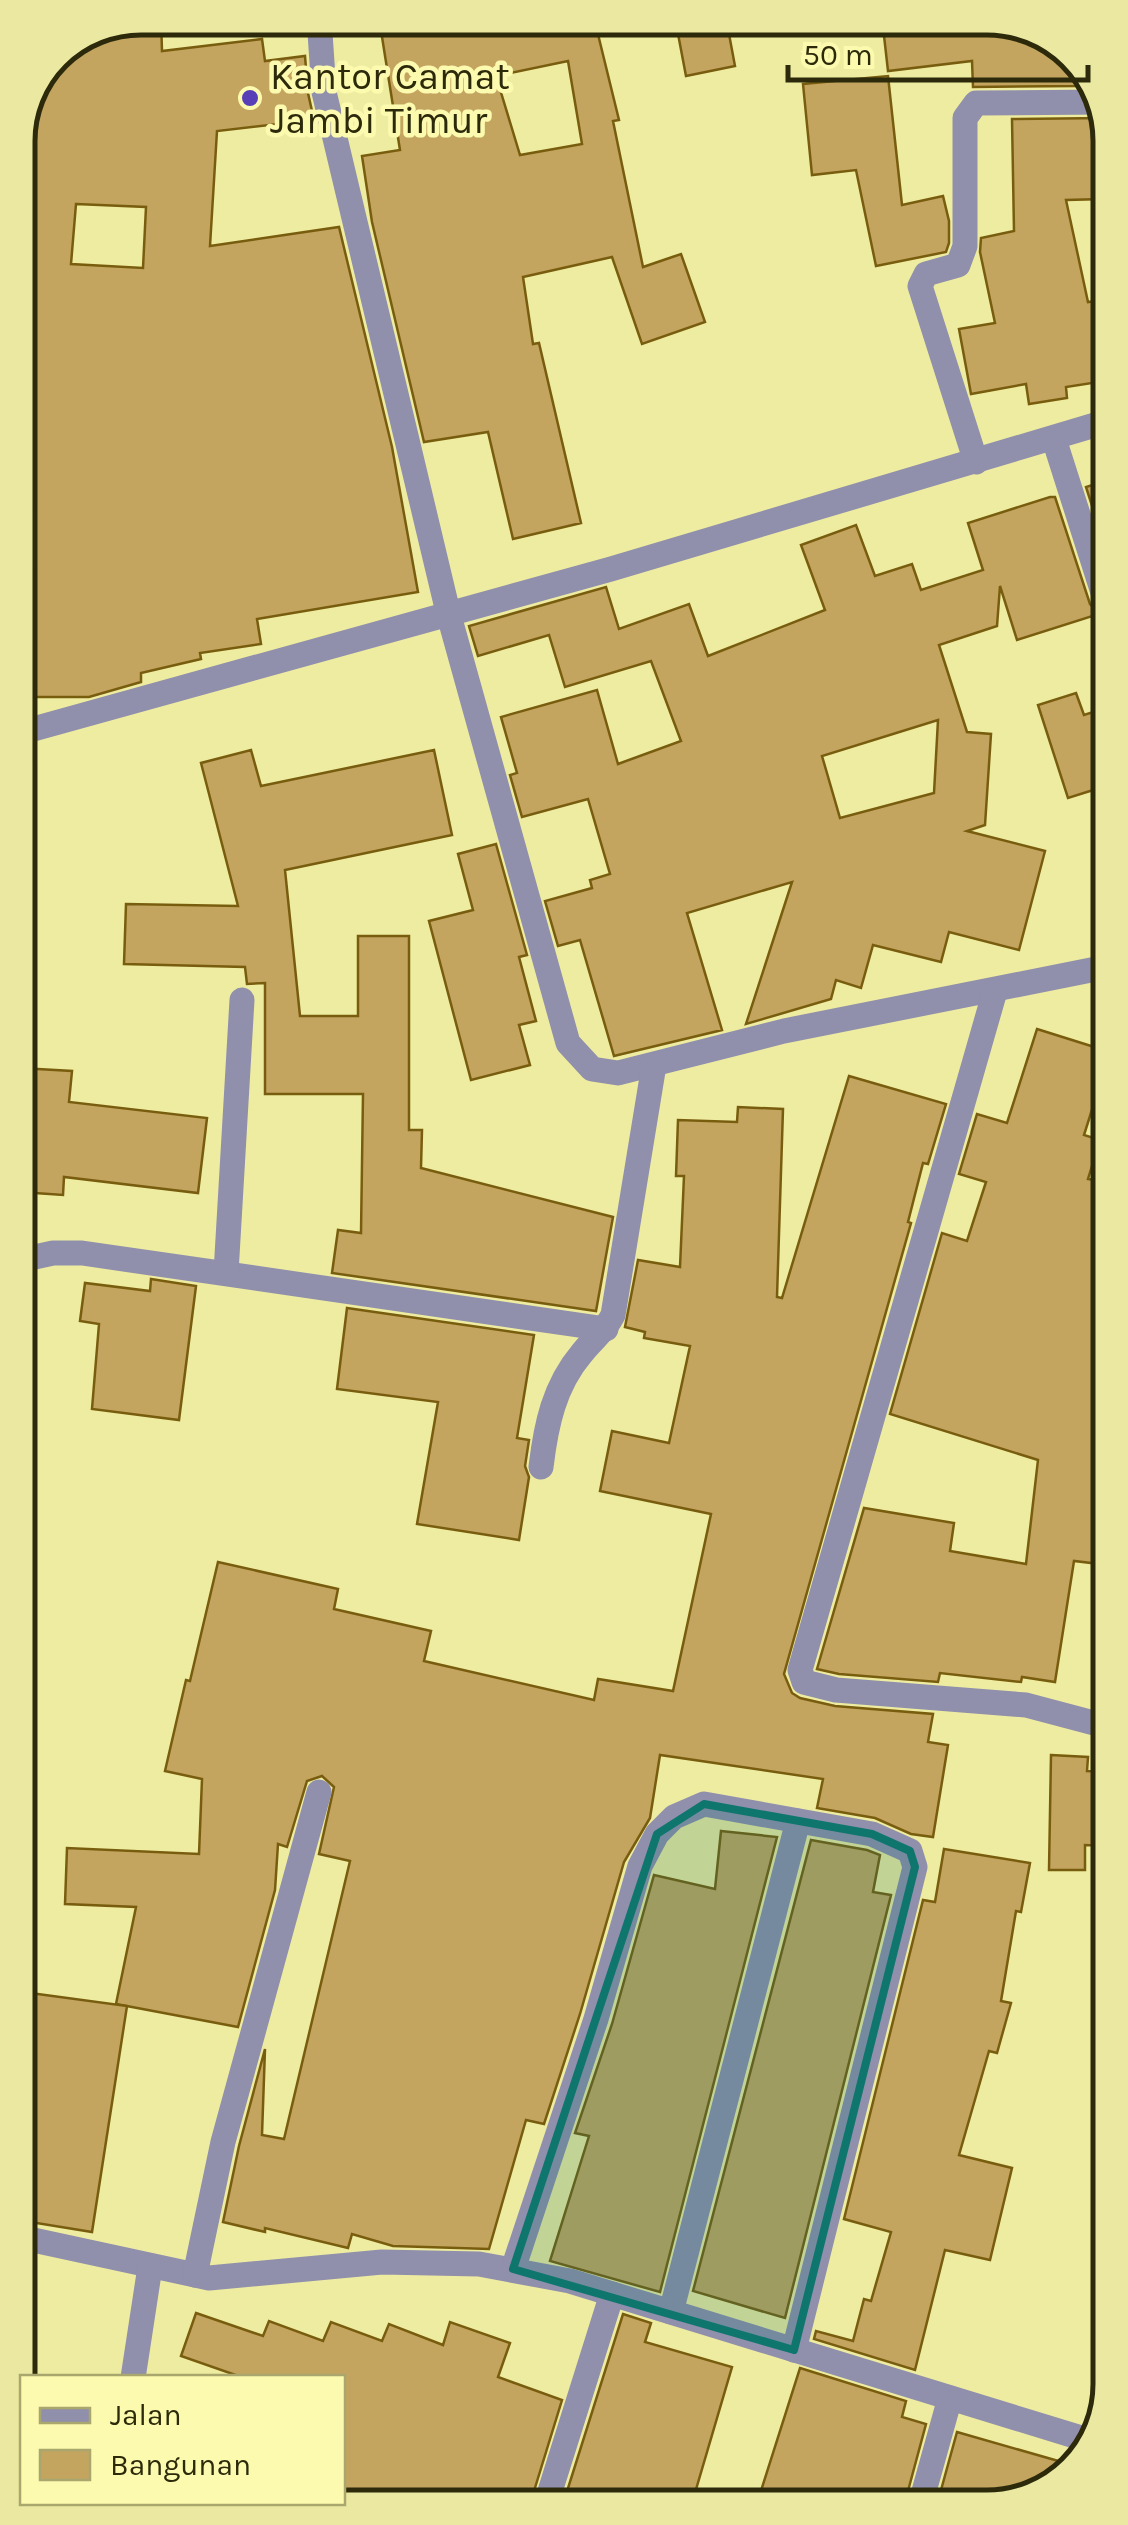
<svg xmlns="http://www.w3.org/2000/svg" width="1128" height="2525" font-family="Karla,sans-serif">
<rect width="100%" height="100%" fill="#eeeca1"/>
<!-- building -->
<g fill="#c3a560" stroke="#795d0e" stroke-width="2.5" fill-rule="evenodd">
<path d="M 141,18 L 161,18 L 162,51 L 262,39 L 265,61 L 305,56 L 308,93 L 314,120 L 217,131 L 210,246 L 339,227 L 392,447 L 418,592 L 257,619 L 261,644 L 200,653 L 201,659 L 141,673 L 141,682 L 89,697 L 19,697 L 18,133 L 54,53 ZM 76,204 L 146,207 L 143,268 L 71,264 Z"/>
<path d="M 379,18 L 594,18 L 619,120 L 613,121 L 643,267 L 681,254 L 705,322 L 642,344 L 612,257 L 523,277 L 533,344 L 539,343 L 581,523 L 513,539 L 488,432 L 424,442 L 372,222 L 362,156 L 400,150 ZM 568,61 L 582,144 L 520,155 L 496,76 Z"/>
<path d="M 675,18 L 726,18 L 735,66 L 686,76 Z"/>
<path d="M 882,18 L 996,18 L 1062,43 L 1075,61 L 1076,86 L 973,87 L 972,61 L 888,71 Z"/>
<path d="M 888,76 L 902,205 L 943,196 L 949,221 L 949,243 L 946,252 L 876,266 L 856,170 L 812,175 L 803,84 Z"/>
<path d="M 1104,118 L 1104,199 L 1066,200 L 1088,302 L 1104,300 L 1105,381 L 1066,387 L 1067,398 L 1029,404 L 1026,384 L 971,394 L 959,329 L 995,323 L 980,252 L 981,238 L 1014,231 L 1012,119 Z"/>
<path d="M 1105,481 L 1105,546 L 1086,487 Z"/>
<path d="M 1050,497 L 1055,497 L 1090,604 L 1099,614 L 1017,640 L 1000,586 L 997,626 L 939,645 L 967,732 L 991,734 L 985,825 L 967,831 L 1045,851 L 1019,950 L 949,932 L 941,962 L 873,945 L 861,988 L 836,980 L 831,999 L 746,1024 L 792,882 L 687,913 L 722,1030 L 614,1056 L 580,940 L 558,946 L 545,901 L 592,888 L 590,880 L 610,874 L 588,799 L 522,817 L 510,775 L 517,773 L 501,717 L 597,690 L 618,764 L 681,741 L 651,661 L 565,687 L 549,635 L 478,656 L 469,626 L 606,587 L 619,629 L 689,604 L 708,656 L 825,610 L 801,545 L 856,525 L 875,576 L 912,564 L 921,590 L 983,570 L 968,523 ZM 938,720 L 934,793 L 840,818 L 822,756 Z"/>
<path d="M 1076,693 L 1084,715 L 1106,708 L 1106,786 L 1068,798 L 1038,705 Z"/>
<path d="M 251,750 L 261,786 L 434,750 L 452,835 L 285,870 L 300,1016 L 358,1016 L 358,936 L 409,936 L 409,1130 L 422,1130 L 421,1168 L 613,1217 L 596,1311 L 332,1273 L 338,1230 L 361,1233 L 363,1094 L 265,1094 L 265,983 L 247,984 L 245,967 L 124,964 L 126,904 L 238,906 L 201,763 Z"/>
<path d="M 496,844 L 527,955 L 519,957 L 536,1021 L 519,1025 L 530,1065 L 471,1080 L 429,921 L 473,910 L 458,854 Z"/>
<path d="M 1037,1029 L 1107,1051 L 1107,1062 L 1084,1135 L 1100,1140 L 1088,1179 L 1107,1182 L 1108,1565 L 1074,1561 L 1055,1682 L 1022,1677 L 1021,1682 L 940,1673 L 938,1682 L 839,1674 L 817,1669 L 864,1508 L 954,1523 L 950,1551 L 1026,1564 L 1038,1460 L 890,1414 L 942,1233 L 967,1241 L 986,1182 L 959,1174 L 977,1114 L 1007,1123 Z"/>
<path d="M 20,1068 L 72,1071 L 69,1102 L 207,1118 L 198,1193 L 64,1177 L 63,1195 L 21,1192 Z"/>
<path d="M 849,1076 L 946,1104 L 928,1164 L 923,1163 L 908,1222 L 911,1223 L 784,1674 L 792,1693 L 800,1698 L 835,1706 L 933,1714 L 928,1742 L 948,1745 L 933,1837 L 911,1834 L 875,1818 L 817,1808 L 823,1779 L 660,1755 L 650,1818 L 624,1862 L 580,2014 L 544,2124 L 526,2120 L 489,2249 L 393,2246 L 352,2234 L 348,2248 L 265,2228 L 265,2232 L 223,2222 L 239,2146 L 265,2049 L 262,2135 L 284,2139 L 350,1861 L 319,1854 L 334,1787 L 322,1776 L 307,1781 L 287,1847 L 278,1844 L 275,1890 L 238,2027 L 116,2004 L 136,1907 L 65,1904 L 67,1848 L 199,1854 L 202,1779 L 165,1771 L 186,1680 L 190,1681 L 218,1562 L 338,1589 L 334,1609 L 431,1631 L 424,1661 L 594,1700 L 598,1679 L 673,1691 L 711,1514 L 600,1491 L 612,1431 L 669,1443 L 690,1346 L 644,1338 L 645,1332 L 625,1327 L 638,1260 L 680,1267 L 684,1176 L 676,1176 L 678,1120 L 737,1122 L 738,1107 L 783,1109 L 777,1297 L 782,1298 Z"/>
<path d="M 151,1279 L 196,1286 L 179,1420 L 92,1409 L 99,1324 L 80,1321 L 85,1283 L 150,1291 Z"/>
<path d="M 347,1308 L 534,1335 L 517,1438 L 529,1440 L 525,1466 L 529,1477 L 519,1540 L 417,1524 L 438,1402 L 337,1389 Z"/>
<path d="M 1051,1755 L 1088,1757 L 1087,1771 L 1109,1772 L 1109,1846 L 1085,1845 L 1085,1870 L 1049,1870 Z"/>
<path d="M 721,1831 L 777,1837 L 660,2292 L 550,2261 L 589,2136 L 575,2133 L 612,2024 L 654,1875 L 715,1889 Z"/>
<path d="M 811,1840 L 867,1850 L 880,1855 L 873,1892 L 891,1895 L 785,2318 L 693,2291 Z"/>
<path d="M 944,1849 L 1030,1863 L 1021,1912 L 1016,1911 L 1001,2001 L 1011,2003 L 997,2053 L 989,2051 L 959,2155 L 1012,2168 L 990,2260 L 945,2250 L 915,2370 L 814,2339 L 816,2331 L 853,2341 L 864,2299 L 871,2301 L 891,2232 L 844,2219 L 923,1900 L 935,1902 Z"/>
<path d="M 23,1992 L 127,2006 L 92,2232 L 24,2221 Z"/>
<path d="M 196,2313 L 263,2336 L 269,2321 L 323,2341 L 331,2322 L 382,2341 L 389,2324 L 443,2345 L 450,2322 L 510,2343 L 498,2377 L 562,2400 L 530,2504 L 342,2506 L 342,2378 L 244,2378 L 181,2356 Z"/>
<path d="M 623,2314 L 651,2323 L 645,2342 L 732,2367 L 692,2503 L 563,2504 Z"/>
<path d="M 800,2368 L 906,2401 L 902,2417 L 926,2424 L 905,2502 L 778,2503 L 759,2497 Z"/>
<path d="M 957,2432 L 1076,2466 L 1027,2501 L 938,2501 Z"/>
</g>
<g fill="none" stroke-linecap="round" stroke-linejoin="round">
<!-- minor -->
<g stroke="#908fac" stroke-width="25">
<path d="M 319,18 L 324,92 L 448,612 L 568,1043 L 592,1069 L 618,1073 L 784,1031 L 1106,967"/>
<path d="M 1054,439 L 1105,599"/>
<path d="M 976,462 L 920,286 L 926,274 L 958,265 L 965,246 L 965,118 L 976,103 L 1104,102"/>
<path d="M 19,733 L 611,569 L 1105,422"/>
<path d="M 995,991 L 800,1670 L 804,1682 L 836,1690 L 1026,1705 L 1109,1727"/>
<path d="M 21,1260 L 53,1253 L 82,1253 L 606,1329"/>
<path d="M 226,1273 L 242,1000"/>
<path d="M 541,1467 C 546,1425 554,1386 582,1353 C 593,1339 605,1331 613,1315 L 654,1065"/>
<path d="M 24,2238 L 209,2278 L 382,2262 L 479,2264 L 570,2281 L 1091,2441"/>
<path d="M 513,2269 L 596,2019 L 640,1866 L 657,1834 L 674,1817 L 704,1804 L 872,1834 L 910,1851 L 915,1867 L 794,2350"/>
<path d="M 195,2275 L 223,2142 L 319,1792"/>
<path d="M 671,2312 L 798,1821"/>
<path d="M 133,2378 L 150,2267"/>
<path d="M 123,2502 L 124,2504"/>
<path d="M 921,2502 L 950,2398"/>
<path d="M 546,2504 L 612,2294"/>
</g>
</g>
<!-- marked area -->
<path fill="#0f766e" fill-opacity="0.2" stroke="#0f766e" stroke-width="8" stroke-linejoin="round" d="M 704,1804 L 872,1834 L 910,1851 L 915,1867 L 794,2350 L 513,2269 L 657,1834 Z"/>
<!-- markers -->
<circle fill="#583fb7" stroke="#fcfaae" stroke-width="4" cx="250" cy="98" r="10"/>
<g text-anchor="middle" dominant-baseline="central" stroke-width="9" stroke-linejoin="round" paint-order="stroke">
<!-- poi labels -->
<g font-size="38" fill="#2c2a0b" stroke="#fcfaae" text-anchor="start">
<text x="270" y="76">Kantor Camat<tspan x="270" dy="44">Jambi Timur</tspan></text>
</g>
</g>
<!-- crop -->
<path d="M0 0H1128V2525H0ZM141 35H987A106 106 0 0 1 1093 141V2384A106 106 0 0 1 987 2490H141A106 106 0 0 1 35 2384V141A106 106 0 0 1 141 35Z" fill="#ebe9a1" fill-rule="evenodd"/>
<path fill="none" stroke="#2c2a0b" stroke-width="5" d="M141 35H987A106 106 0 0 1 1093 141V2384A106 106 0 0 1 987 2490H141A106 106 0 0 1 35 2384V141A106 106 0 0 1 141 35Z"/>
<!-- legend -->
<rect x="20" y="2375" width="325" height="130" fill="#fcfaae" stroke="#a9a76d" stroke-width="2.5"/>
<rect x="40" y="2408" width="50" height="15" fill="#908fac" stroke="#a9a76d" stroke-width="2.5"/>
<text x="110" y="2425" font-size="30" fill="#2c2a0b">Jalan</text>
<rect x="40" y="2450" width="50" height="30" fill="#c3a560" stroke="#a9a76d" stroke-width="2.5"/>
<text x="110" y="2475" font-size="30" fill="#2c2a0b">Bangunan</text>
<!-- scale -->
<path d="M788 65v15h300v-15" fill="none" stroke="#2c2a0b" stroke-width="5"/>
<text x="803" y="65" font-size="30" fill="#2c2a0b" stroke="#fcfaae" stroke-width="8" paint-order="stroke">50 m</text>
</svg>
